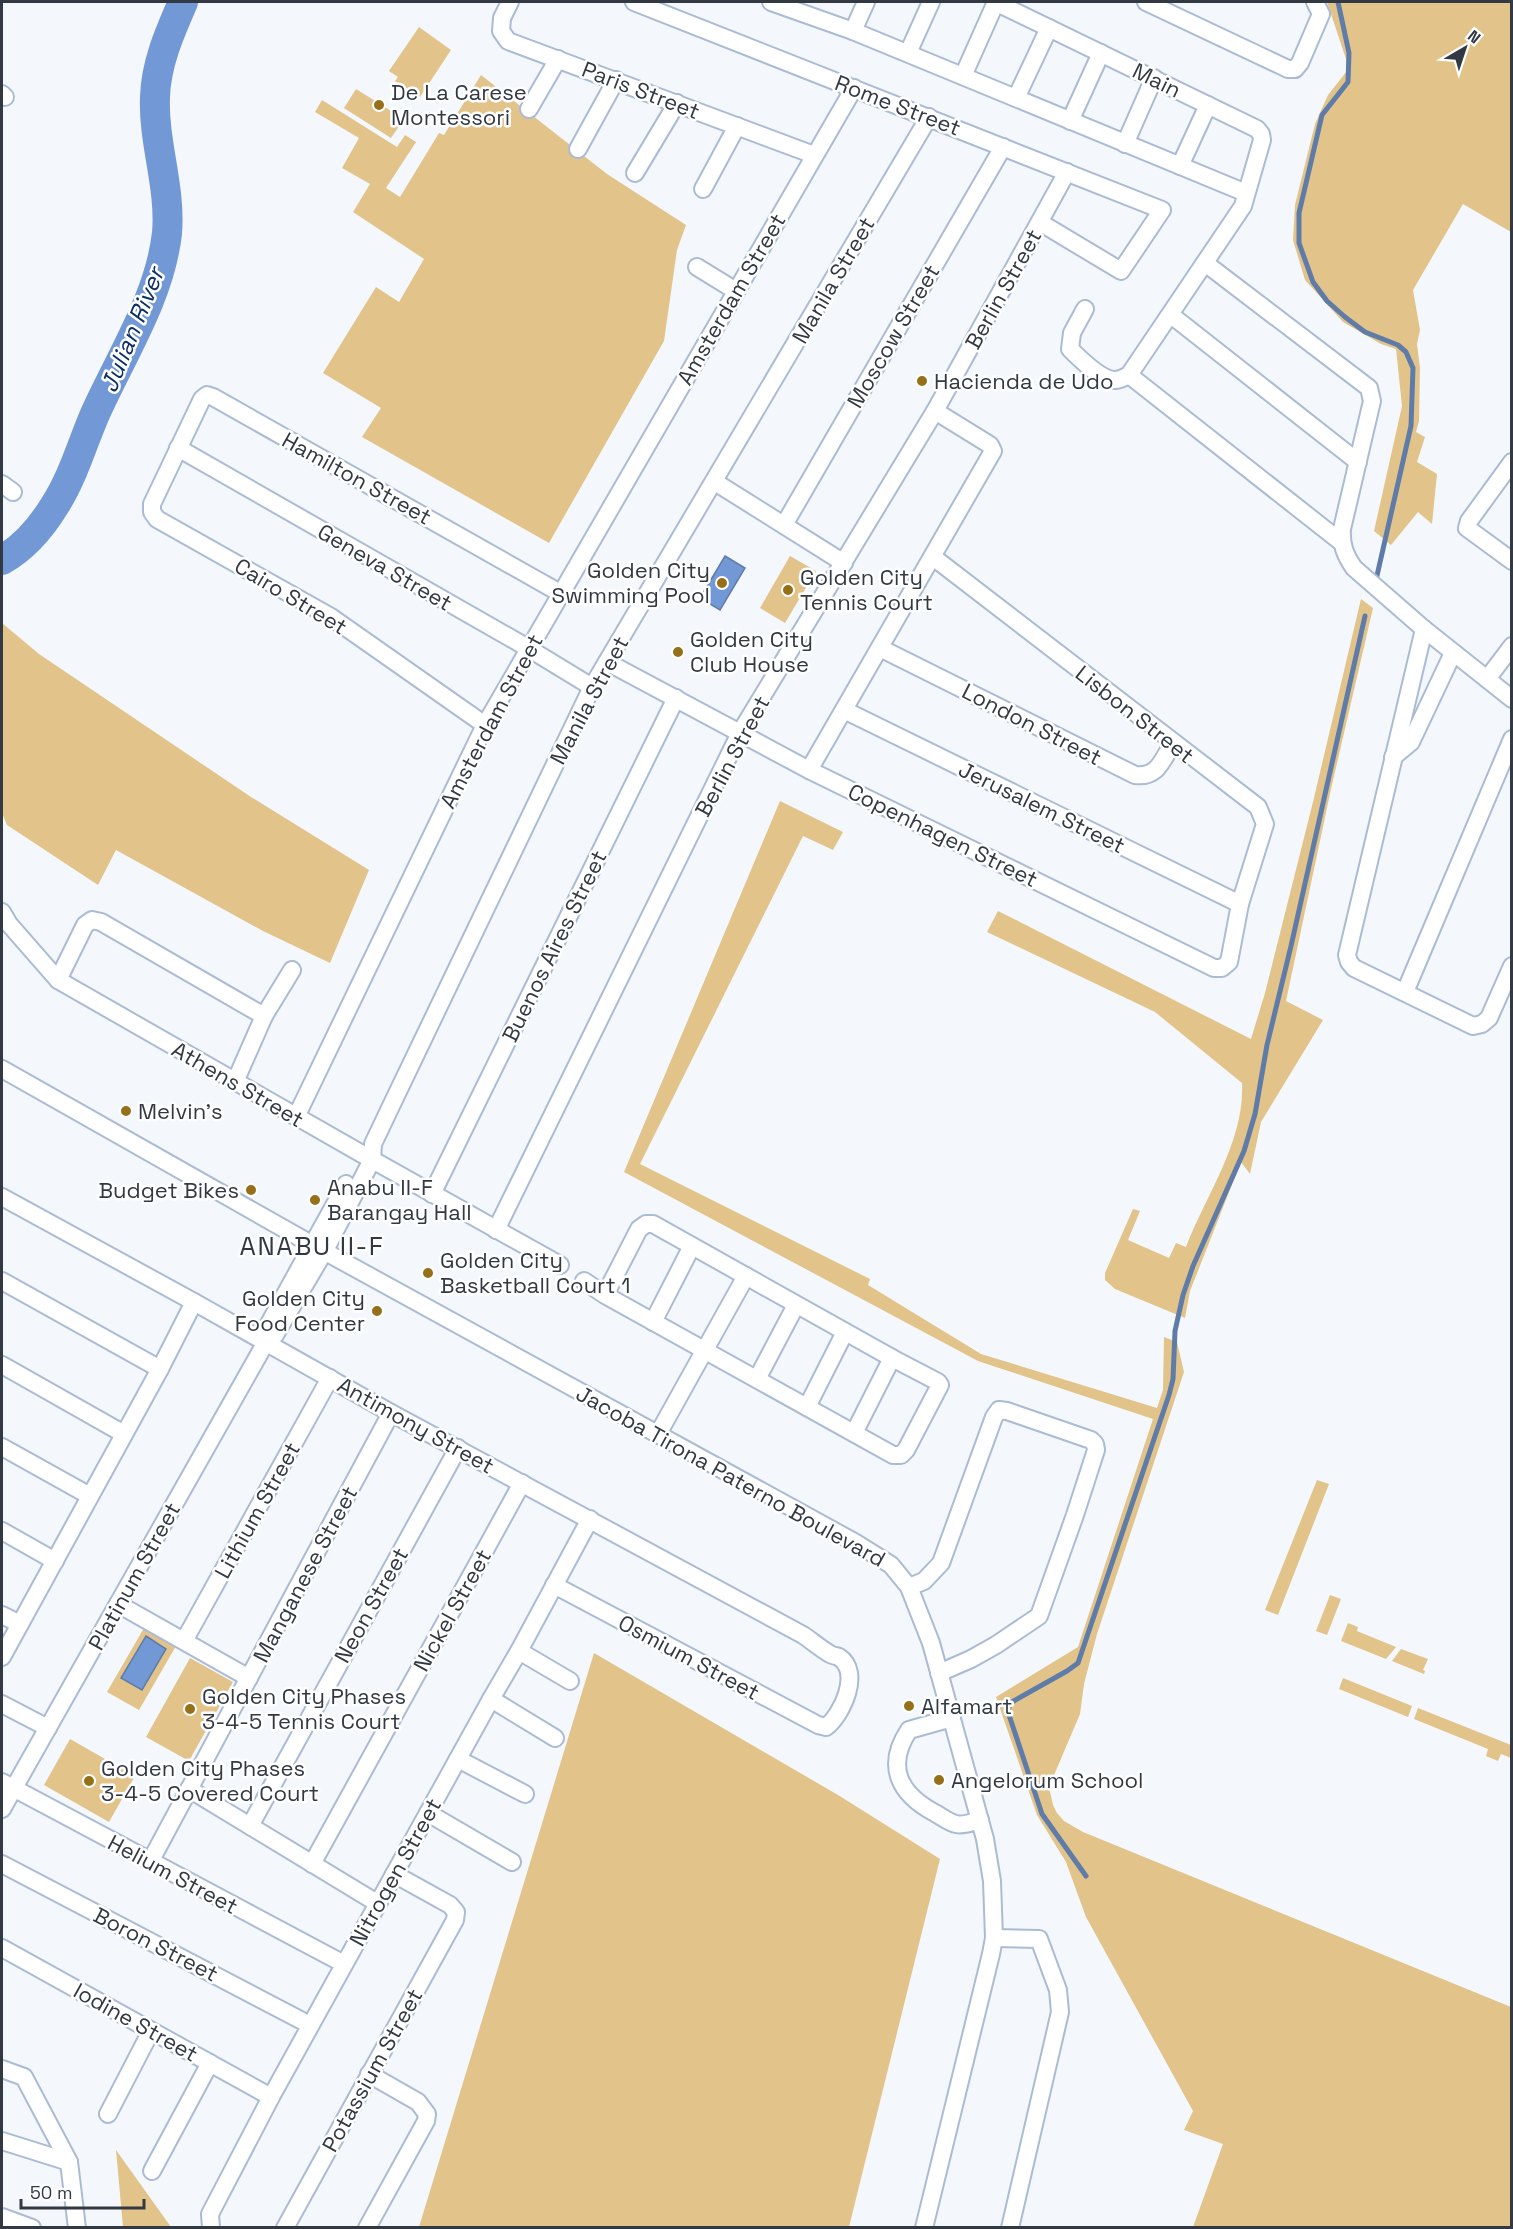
<svg xmlns="http://www.w3.org/2000/svg" width="1513" height="2229" font-family="'Space Grotesk',sans-serif">
<rect width="100%" height="100%" fill="#f4f8fd"/>
<!-- green -->
<g fill="#e2c38a">
<path d="M 1327,2 L 1511,2 L 1511,232 L 1463,204 L 1413,290 L 1420,330 L 1417,344 L 1420,368 L 1419,421 L 1416,432 L 1425,437 L 1417,462 L 1437,474 L 1432,524 L 1418,512 L 1391,545 L 1374,531 L 1402,406 L 1396,349 L 1381,344 L 1343,322 L 1305,280 L 1293,240 L 1295,205 L 1315,124 L 1328,95 L 1347,71 L 1346,59 Z"/>
<path d="M 419,27 L 451,50 L 420,97 L 395,81 L 398,77 L 389,71 Z"/>
<path d="M 481,75 L 607,174 L 686,225 L 677,250 L 664,341 L 549,543 L 362,437 L 381,408 L 323,373 L 376,287 L 399,302 L 424,259 L 353,212 L 370,184 L 342,168 L 359,138 L 315,112 L 322,100 L 397,147 L 405,135 L 416,142 L 386,188 L 400,197 L 439,133 L 444,135 Z"/>
<path d="M 356,89 L 404,119 L 391,138 L 344,108 Z"/>
<path d="M 790,556 L 816,571 L 785,623 L 760,608 Z"/>
<path d="M 1361,599 L 1373,608 L 1331,789 L 1286,1001 L 1323,1020 L 1261,1122 L 1250,1174 L 1241,1162 L 1190,1291 L 1185,1318 L 1115,1289 L 1105,1280 L 1105,1273 L 1133,1209 L 1140,1211 L 1128,1240 L 1169,1258 L 1176,1243 L 1186,1247 C 1206,1195 1245,1141 1242,1083 L 1155,1012 L 987,932 L 998,911 L 1251,1039 L 1265,993 L 1313,802 Z"/>
<path d="M 2,623 L 39,654 L 251,797 L 369,870 L 330,963 L 263,931 L 116,850 L 98,885 L 7,825 L 2,813 Z"/>
<path d="M 780,801 L 843,832 L 833,850 L 803,836 L 640,1164 L 870,1279 L 868,1285 L 981,1354 L 1157,1408 L 1163,1390 L 1164,1337 L 1177,1342 L 1184,1372 L 1097,1634 L 1084,1684 L 1080,1714 L 1049,1787 L 1053,1805 L 1057,1813 L 1064,1821 L 1083,1832 L 1511,2007 L 1511,2227 L 1193,2227 L 1223,2144 L 1184,2130 L 1193,2111 L 1086,1917 L 1066,1862 L 1037,1815 L 996,1697 L 1078,1647 L 1153,1419 L 978,1361 L 624,1172 Z"/>
<path d="M 1317,1480 L 1329,1484 L 1278,1615 L 1265,1610 Z"/>
<path d="M 1330,1595 L 1341,1599 L 1327,1635 L 1316,1631 Z"/>
<path d="M 1348,1623 L 1358,1627 L 1357,1631 L 1396,1647 L 1386,1659 L 1341,1641 Z"/>
<path d="M 144,1628 L 176,1646 L 139,1710 L 107,1692 Z"/>
<path d="M 1401,1649 L 1428,1659 L 1423,1670 L 1425,1671 L 1424,1674 L 1392,1661 Z"/>
<path d="M 594,1653 L 838,1795 L 940,1859 L 849,2227 L 419,2227 Z"/>
<path d="M 190,1658 L 233,1682 L 189,1761 L 146,1737 Z"/>
<path d="M 1343,1678 L 1412,1706 L 1408,1717 L 1339,1689 Z"/>
<path d="M 1418,1708 L 1511,1745 L 1511,1758 L 1501,1754 L 1498,1761 L 1486,1756 L 1488,1749 L 1414,1719 Z"/>
<path d="M 70,1739 L 135,1776 L 109,1822 L 44,1785 Z"/>
<path d="M 116,2150 L 171,2227 L 123,2227 Z"/>
</g>
<!-- water -->
<g fill="#7299d5" stroke="#5f7ca9" stroke-width="1.5">
<path d="M 725,556 L 745,568 L 720,610 L 700,598 Z"/>
<path d="M 146,1636 L 166,1649 L 142,1690 L 121,1678 Z"/>
</g>
<g fill="none" stroke-linecap="round" stroke-linejoin="round">
<!-- stream -->
<g stroke="#5f7ca9" stroke-width="5">
<path d="M 1338,2 L 1349,53 L 1348,82 L 1322,115 L 1299,213 L 1299,243 L 1313,282 L 1327,301 L 1345,317 L 1365,332 L 1398,345 L 1406,352 L 1413,368 L 1411,426 L 1376,580"/>
<path d="M 1086,1876 L 1042,1814 L 1008,1712 L 1010,1703 L 1067,1671 L 1078,1663 L 1169,1395 L 1173,1379 L 1175,1331 L 1183,1295 L 1193,1266 L 1244,1151 L 1255,1114 L 1267,1045 L 1291,946 L 1365,616"/>
</g>
<!-- river -->
<path stroke="#7299d5" stroke-width="30" d="M 2,560 C 25,547 41,528 55,505 C 73,477 82,444 95,414 C 121,356 160,297 167,233 C 171,187 153,142 155,97 C 156,63 170,32 183,2"/>
<!-- minor casing -->
<g stroke="#abbbd4" stroke-width="20">
<g id="minor">
<path d="M 510,2 L 502,18 L 501,31 L 508,41 L 814,155"/>
<path d="M 634,2 L 1162,210 L 1121,271 L 1041,223"/>
<path d="M 771,2 L 853,31 L 1246,193"/>
<path d="M 995,2 L 1257,129 L 1261,134 L 1262,140 L 1243,206 L 1129,375 C 1125,377 1120,380 1115,380 C 1101,380 1079,358 1070,349 L 1072,333 L 1085,309"/>
<path d="M 1146,2 L 1288,69 L 1295,69 L 1300,63 L 1321,14 L 1315,2"/>
<path d="M 853,31 L 866,2"/>
<path d="M 908,53 L 931,2"/>
<path d="M 963,76 L 996,2"/>
<path d="M 2,94 L 5,97"/>
<path d="M 1016,98 L 1049,28"/>
<path d="M 529,109 L 558,59"/>
<path d="M 1070,121 L 1101,53"/>
<path d="M 1125,144 L 1154,78"/>
<path d="M 578,149 L 616,80"/>
<path d="M 1180,166 L 1208,105"/>
<path d="M 635,173 L 677,103"/>
<path d="M 703,189 L 737,126"/>
<path d="M 1205,263 L 1369,388 L 1372,401 L 1342,529 C 1341,545 1345,555 1354,568 L 1424,629 L 1512,699"/>
<path d="M 697,267 L 736,291"/>
<path d="M 1171,315 L 1358,462"/>
<path d="M 1129,375 L 1341,542"/>
<path d="M 178,448 L 528,648 L 592,687"/>
<path d="M 1512,462 L 1469,521 L 1467,528 L 1512,561"/>
<path d="M 715,482 L 844,563"/>
<path d="M 2,484 L 13,492"/>
<path d="M 784,525 L 1003,147"/>
<path d="M 1424,629 L 1347,955 L 1349,962 L 1354,968 L 1473,1026 L 1482,1024 L 1489,1018 L 1512,966"/>
<path d="M 880,648 L 1135,775 C 1158,778 1162,760 1173,743"/>
<path d="M 607,662 L 809,770 L 1214,968 L 1222,968 L 1229,962 L 1240,904 L 1265,824 L 1258,807 L 933,557"/>
<path d="M 1487,679 L 1512,646"/>
<path d="M 844,710 L 1240,904"/>
<path d="M 485,725 L 331,617 L 157,519 L 152,512 L 152,504 L 202,399 L 207,395 L 213,397 L 560,593"/>
<path d="M 1393,757 L 1411,742 L 1453,653"/>
<path d="M 809,770 L 993,451 L 990,445 L 935,411"/>
<path d="M 2,912 L 9,924 L 58,980 L 362,1154 L 560,1265"/>
<path d="M 58,980 L 85,925 L 92,920 L 101,922 L 264,1016 L 235,1082"/>
<path d="M 1405,992 L 1512,739"/>
<path d="M 264,1016 L 292,970"/>
<path d="M 2,1069 L 311,1244 L 856,1543 L 891,1565 L 909,1587 L 931,1643 L 985,1839 L 992,1881 L 994,1938 L 991,1954 L 924,2228"/>
<path d="M 296,1117 L 485,725 L 854,88"/>
<path d="M 432,1194 L 676,698"/>
<path d="M 2,1197 L 194,1302 L 391,1413 L 803,1635 C 812,1641 821,1649 830,1654 C 833,1656 837,1656 839,1657 C 862,1672 842,1715 826,1727 L 818,1725 L 554,1585"/>
<path d="M 496,1230 L 740,733 L 935,411 L 1067,172"/>
<path d="M 2,1281 L 160,1369"/>
<path d="M 584,1281 L 605,1295 L 893,1455 L 901,1455 L 906,1450 L 940,1385 L 938,1382 L 892,1358 L 653,1224 L 646,1224 L 639,1229 L 605,1295"/>
<path d="M 653,1322 L 692,1246"/>
<path d="M 266,1333 L 266,1329 L 346,1184"/>
<path d="M 2,1365 L 124,1434"/>
<path d="M 757,1379 L 796,1305"/>
<path d="M 807,1407 L 845,1332"/>
<path d="M 854,1433 L 892,1358"/>
<path d="M 658,1434 L 746,1276"/>
<path d="M 2,1447 L 90,1496"/>
<path d="M 2,1531 L 55,1561"/>
<path d="M 909,1587 L 924,1581 L 941,1563 L 994,1417 L 999,1410 L 1007,1411 L 1091,1440 L 1095,1444 L 1096,1450 L 1075,1515 L 1039,1616 L 996,1645 L 971,1659 L 939,1673"/>
<path d="M 118,1604 L 249,1678"/>
<path d="M 2,1615 L 20,1624"/>
<path d="M 184,1641 L 330,1378"/>
<path d="M 519,1651 L 570,1681"/>
<path d="M 2,1657 L 160,1369 L 194,1302"/>
<path d="M 491,1699 L 555,1738"/>
<path d="M 2,1704 L 48,1728"/>
<path d="M 952,1718 L 909,1730 C 885,1766 899,1794 935,1813 C 942,1817 950,1823 956,1824 C 963,1826 973,1822 980,1820"/>
<path d="M 458,1759 L 525,1794"/>
<path d="M 2,1782 L 344,1964"/>
<path d="M 189,1789 L 377,1903"/>
<path d="M 2,1809 L 266,1342 L 275,1335 L 324,1252 L 372,1160 L 373,1144 L 392,1104 L 592,687 L 929,117"/>
<path d="M 428,1813 L 512,1862"/>
<path d="M 250,1826 L 458,1448"/>
<path d="M 150,1862 L 391,1413"/>
<path d="M 2,1864 L 310,2025"/>
<path d="M 312,1864 L 522,1483"/>
<path d="M 994,1938 L 1039,1939 L 1058,1990 L 1060,2012 L 1010,2228"/>
<path d="M 2,1948 L 271,2097"/>
<path d="M 2,2069 L 24,2077 L 69,2162 L 77,2228"/>
<path d="M 108,2114 L 151,2031"/>
<path d="M 2,2141 L 69,2162"/>
<path d="M 152,2171 L 210,2063"/>
<path d="M 2,2217 L 32,2228"/>
<path d="M 211,2228 L 210,2214 L 271,2097 L 491,1699 L 519,1651 L 590,1519"/>
<path d="M 285,2228 L 455,1920 L 456,1912 L 450,1905 L 394,1874"/>
<path d="M 367,2228 L 426,2121 L 427,2114 L 418,2102 L 369,2074"/>
</g>
</g>
<!-- minor -->
<use href="#minor" stroke="#fff" stroke-width="16"/>
</g>
<!-- markers -->
<g fill="#966f19" stroke="#fff" stroke-width="2">
<circle cx="379" cy="105" r="6"/>
<circle cx="922" cy="381" r="6"/>
<circle cx="722" cy="583" r="6"/>
<circle cx="788" cy="590" r="6"/>
<circle cx="678" cy="652" r="6"/>
<circle cx="126" cy="1111" r="6"/>
<circle cx="251" cy="1190" r="6"/>
<circle cx="315" cy="1200" r="6"/>
<circle cx="428" cy="1273" r="6"/>
<circle cx="377" cy="1311" r="6"/>
<circle cx="909" cy="1706" r="6"/>
<circle cx="190" cy="1709" r="6"/>
<circle cx="939" cy="1780" r="6"/>
<circle cx="89" cy="1781" r="6"/>
</g>
<g text-anchor="middle" dominant-baseline="central" stroke-width="5" stroke-linejoin="round" paint-order="stroke">
<!-- street labels -->
<g font-size="22" fill="#323943" stroke="#fff">
<text transform="translate(1157 80) rotate(26)">Main</text>
<text transform="translate(641 90) rotate(21)">Paris Street</text>
<text transform="translate(898 105) rotate(21)">Rome Street</text>
<text transform="translate(833 280) rotate(-60)">Manila Street</text>
<text transform="translate(1003 289) rotate(-61)">Berlin Street</text>
<text transform="translate(731 299) rotate(-60)">Amsterdam Street</text>
<text transform="translate(893 336) rotate(-60)">Moscow Street</text>
<text transform="translate(357 478) rotate(29)">Hamilton Street</text>
<text transform="translate(385 567) rotate(30)">Geneva Street</text>
<text transform="translate(291 596) rotate(31)">Cairo Street</text>
<text transform="translate(589 700) rotate(-62)">Manila Street</text>
<text transform="translate(1135 714) rotate(38)">Lisbon Street</text>
<text transform="translate(491 721) rotate(-62)">Amsterdam Street</text>
<text transform="translate(1032 724) rotate(27)">London Street</text>
<text transform="translate(732 756) rotate(-62)">Berlin Street</text>
<text transform="translate(1042 807) rotate(26)">Jerusalem Street</text>
<text transform="translate(943 835) rotate(26)">Copenhagen Street</text>
<text transform="translate(554 946) rotate(-64)">Buenos Aires Street</text>
<text transform="translate(238 1084) rotate(30)">Athens Street</text>
<text transform="translate(416 1425) rotate(29)">Antimony Street</text>
<text transform="translate(731 1476) rotate(29)">Jacoba Tirona Paterno Boulevard</text>
<text transform="translate(257 1510) rotate(-61)">Lithium Street</text>
<text transform="translate(305 1574) rotate(-62)">Manganese Street</text>
<text transform="translate(134 1576) rotate(-61)">Platinum Street</text>
<text transform="translate(371 1605) rotate(-61)">Neon Street</text>
<text transform="translate(452 1610) rotate(-61)">Nickel Street</text>
<text transform="translate(689 1657) rotate(28)">Osmium Street</text>
<text transform="translate(395 1872) rotate(-61)">Nitrogen Street</text>
<text transform="translate(173 1874) rotate(28)">Helium Street</text>
<text transform="translate(156 1944) rotate(27)">Boron Street</text>
<text transform="translate(136 2022) rotate(29)">Iodine Street</text>
<text transform="translate(372 2070) rotate(-61)">Potassium Street</text>
</g>
<!-- poi labels -->
<g font-size="22" fill="#323943" stroke="#fff" text-anchor="start">
<text x="391" y="92">De La Carese<tspan x="391" dy="25">Montessori</tspan></text>
<text x="934" y="381">Hacienda de Udo</text>
<text x="710" y="570" text-anchor="end">Golden City<tspan x="710" dy="25">Swimming Pool</tspan></text>
<text x="800" y="577">Golden City<tspan x="800" dy="25">Tennis Court</tspan></text>
<text x="690" y="639">Golden City<tspan x="690" dy="25">Club House</tspan></text>
<text x="138" y="1111">Melvin's</text>
<text x="327" y="1187">Anabu II-F<tspan x="327" dy="25">Barangay Hall</tspan></text>
<text x="239" y="1190" text-anchor="end">Budget Bikes</text>
<text x="440" y="1260">Golden City<tspan x="440" dy="25">Basketball Court 1</tspan></text>
<text x="365" y="1298" text-anchor="end">Golden City<tspan x="365" dy="25">Food Center</tspan></text>
<text x="202" y="1696">Golden City Phases<tspan x="202" dy="25">3-4-5 Tennis Court</tspan></text>
<text x="921" y="1706">Alfamart</text>
<text x="101" y="1768">Golden City Phases<tspan x="101" dy="25">3-4-5 Covered Court</tspan></text>
<text x="951" y="1780">Angelorum School</text>
</g>
<!-- water labels -->
<g font-size="24" font-style="italic" fill="#0a2f65" stroke="#fff">
<text transform="translate(132 330) rotate(-68)">Julian River</text>
</g>
<!-- quarter labels -->
<g font-size="26" letter-spacing="1.5" fill="#323943" stroke="#fff">
<text x="312" y="1246">ANABU II-F</text>
</g>
</g>
<!-- border -->
<rect width="1513" height="2229" fill="none" stroke="#323943" stroke-width="6"/>
<!-- north arrow -->
<g transform="translate(1465 48) rotate(39)" stroke="#ffffff" stroke-width="4.5" paint-order="stroke">
<path d="M0-4.5L10 22L0 15L-10 22Z" fill="#323943"/>
<text y="-9" font-size="16" font-weight="bold" text-anchor="middle" fill="#323943">N</text>
</g>
<!-- scale -->
<path d="M21 2199v9h123v-9" fill="none" stroke="#323943" stroke-width="3"/>
<text x="30" y="2199" font-size="18" fill="#323943" stroke="#ffffff" stroke-width="4.5" paint-order="stroke">50 m</text>
</svg>
